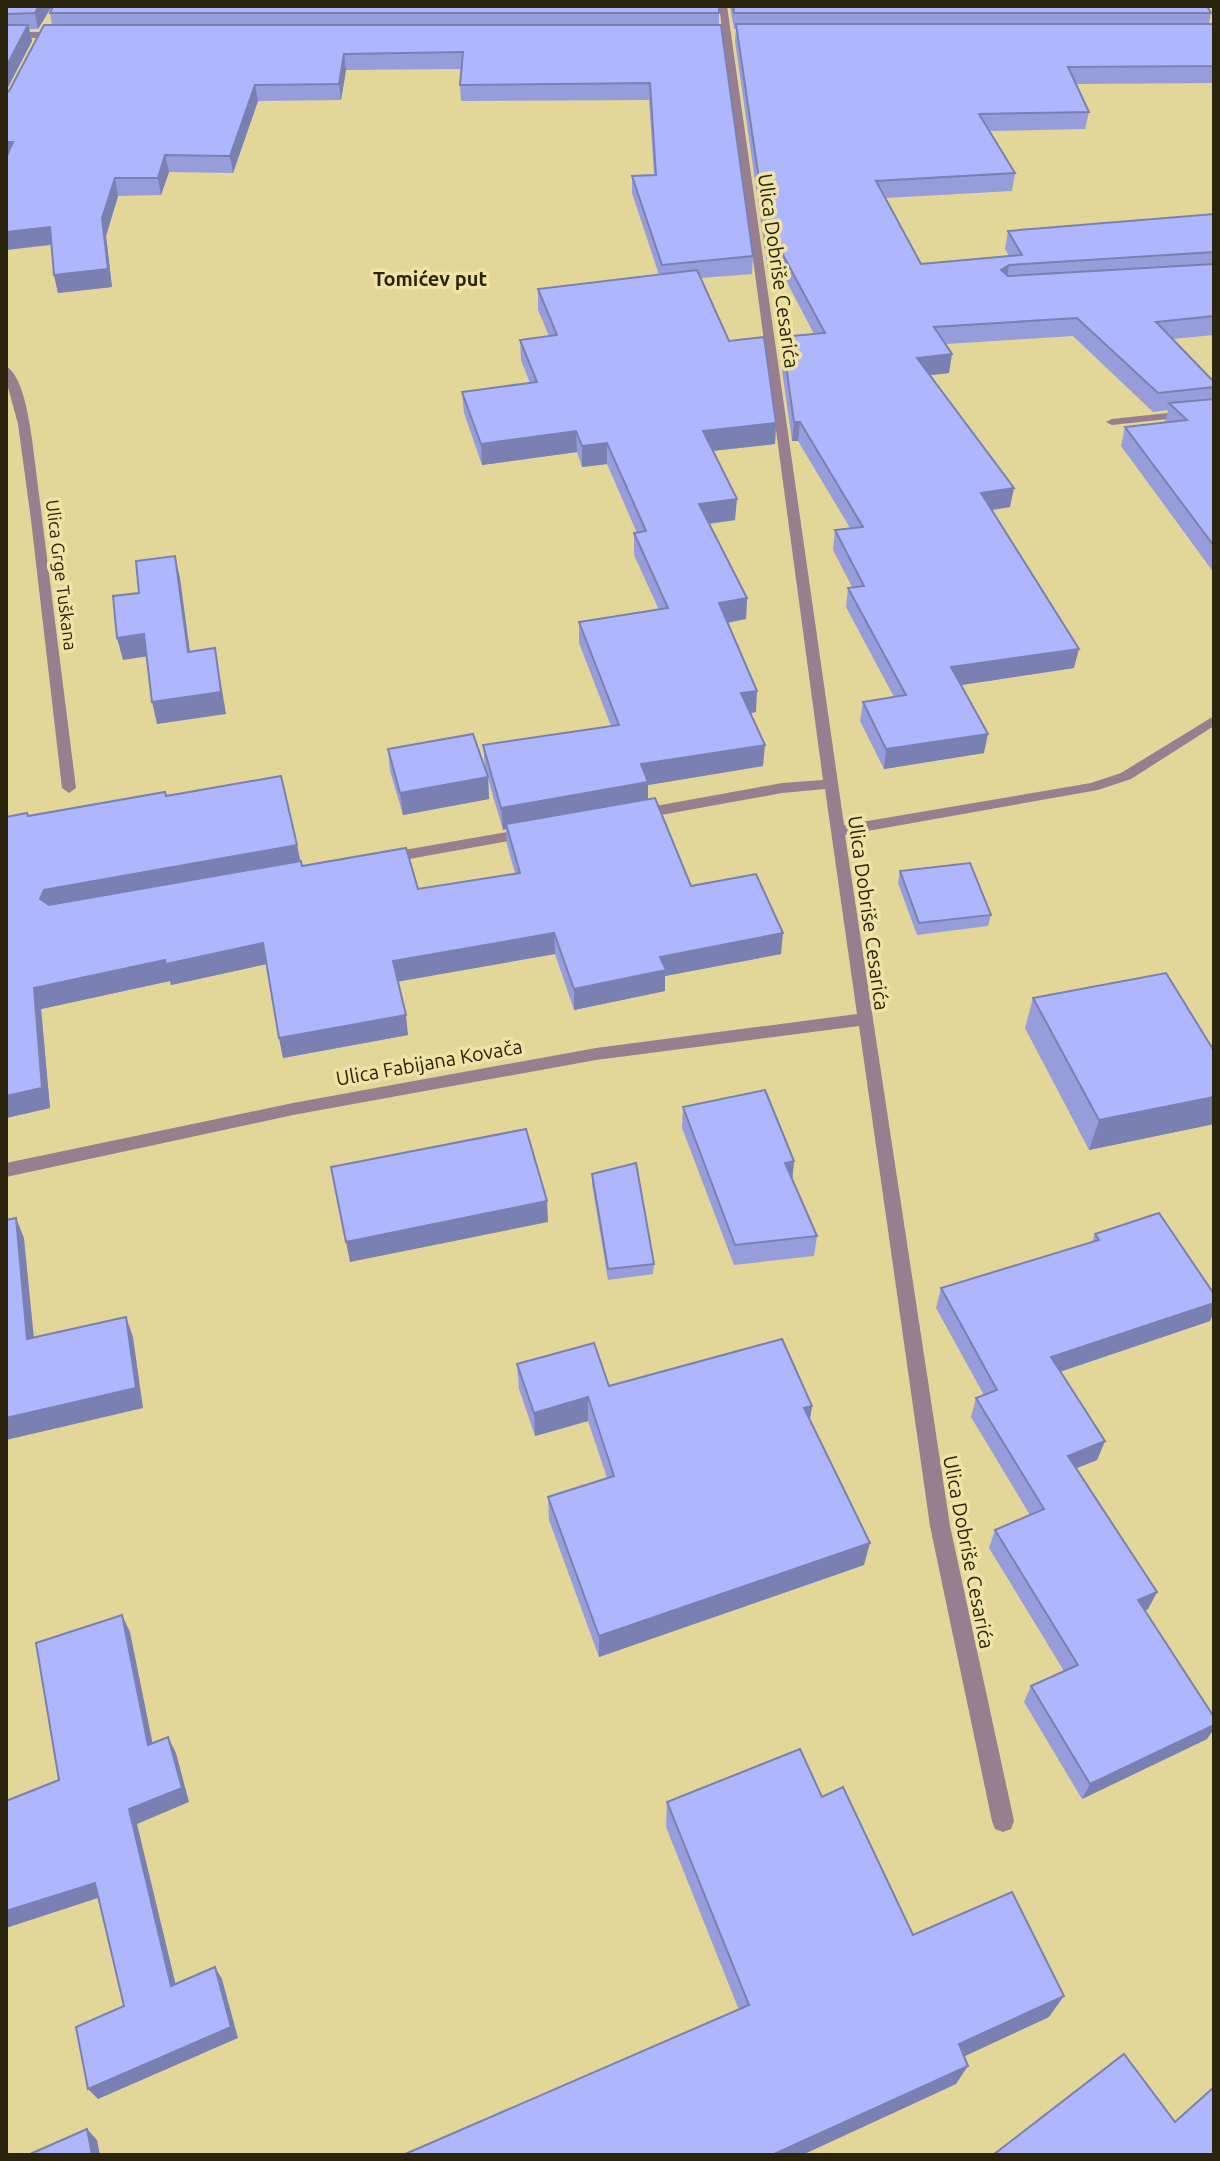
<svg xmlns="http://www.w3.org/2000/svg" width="1220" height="2161" font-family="Ubuntu,sans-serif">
<rect width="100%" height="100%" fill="#e2d699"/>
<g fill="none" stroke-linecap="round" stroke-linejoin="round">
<!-- street -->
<g fill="#977f8f" fill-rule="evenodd">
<path d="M 719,6 L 727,6 L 844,825 L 1091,783 L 1121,773 L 1214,716 L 1214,726 L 1131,779 L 1098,790 L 845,835 L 950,1526 L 1014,1821 L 1011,1829 L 1003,1832 L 995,1829 L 992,1821 L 930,1526 L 859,1026 L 596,1060 L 293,1115 L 6,1177 L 6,1163 L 293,1103 L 596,1048 L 857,1014 L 825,789 L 782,793 L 639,819 L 632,814 L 639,809 L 782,783 L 823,780 Z"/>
<path d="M 6,32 L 60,32 L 64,35 L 60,38 L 6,38 Z"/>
<path d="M 6,366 C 23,376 29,419 32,439 L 76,788 L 69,793 L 62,788 L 31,520 L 18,424 L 6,380 Z"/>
<path d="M 1214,408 L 1214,414 L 1112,425 L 1106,422 L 1112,419 Z"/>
<path d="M 525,829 L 532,834 L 530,837 L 387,863 L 380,858 L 387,853 Z"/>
</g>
</g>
<!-- wall -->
<g fill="#969dda">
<path d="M 6,6 L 52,6 L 38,29 L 29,29 L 32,41 L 6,91 Z"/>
<path d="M 730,6 L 1207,6 L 1211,13 L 1209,24 L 1214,24 L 1214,83 L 1076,84 L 1089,112 L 1085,129 L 990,131 L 1015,173 L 1012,191 L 886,198 L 921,264 L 1009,256 L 1005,249 L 1008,231 L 1214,214 L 1214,335 L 1172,339 L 1214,382 L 1214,573 L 1121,446 L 1125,427 L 1165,422 L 1168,410 L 1153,412 L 1073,336 L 946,344 L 949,373 L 930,375 L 1010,507 L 992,510 L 1074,668 L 961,685 L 984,753 L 884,769 L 860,721 L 863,702 L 894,697 L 846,607 L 848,588 L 852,587 L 833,550 L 835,530 L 850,528 L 798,441 L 792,441 L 780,356 L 782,337 L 814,334 L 781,271 L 768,272 L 735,41 L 736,29 L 734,29 Z"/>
<path d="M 50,13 L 719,13 L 719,25 L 753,256 L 752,274 L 701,278 L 729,341 L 776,423 L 775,444 L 713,451 L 735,520 L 709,524 L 747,598 L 746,619 L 728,623 L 756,712 L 750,713 L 763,766 L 648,785 L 648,799 L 691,886 L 781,954 L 665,976 L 665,991 L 574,1010 L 555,954 L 398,981 L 408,1035 L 283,1058 L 266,964 L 171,985 L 170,981 L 41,1009 L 50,1108 L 6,1118 L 6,817 L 28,816 L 166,796 L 297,845 L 302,866 L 418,889 L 515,873 L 507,845 L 506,829 L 503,830 L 488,779 L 489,799 L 403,815 L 390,771 L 388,749 L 485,767 L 483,745 L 611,726 L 579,643 L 579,622 L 659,610 L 634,555 L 634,533 L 637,533 L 607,464 L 582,467 L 577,452 L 482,465 L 464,413 L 462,392 L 530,383 L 521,360 L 520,340 L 549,336 L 538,310 L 538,289 L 659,275 L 632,193 L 632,176 L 654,175 L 649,100 L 461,101 L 460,85 L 462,69 L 346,70 L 341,100 L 258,101 L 233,173 L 169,172 L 161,195 L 118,196 L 106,236 L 112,287 L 58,293 L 54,275 L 52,245 L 6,250 L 6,93 L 9,91 L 52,25 Z"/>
<path d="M 900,871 L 991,915 L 988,926 L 917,935 L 898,883 Z"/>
<path d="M 1033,998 L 1214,1051 L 1214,1124 L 1089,1150 L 1025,1028 Z"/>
<path d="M 683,1107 L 794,1161 L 792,1180 L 817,1236 L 814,1256 L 734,1265 L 682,1128 Z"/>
<path d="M 592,1174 L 654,1264 L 653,1274 L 608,1280 L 592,1184 Z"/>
<path d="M 1095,1234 L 1210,1321 L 1060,1372 L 1105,1441 L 1097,1460 L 1076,1468 L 1157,1592 L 1148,1609 L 1145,1611 L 1207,1739 L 1082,1799 L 1024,1702 L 1031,1686 L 1064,1671 L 989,1548 L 995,1530 L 1030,1515 L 971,1417 L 976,1398 L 984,1395 L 936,1308 L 941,1288 L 1092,1242 Z"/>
<path d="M 517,1364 L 609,1386 L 812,1406 L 810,1419 L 864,1565 L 599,1657 L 549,1520 L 548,1497 L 607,1478 L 588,1421 L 535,1436 L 519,1389 Z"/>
<path d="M 822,1797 L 913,1935 L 1049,2017 L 964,2056 L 956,2084 L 802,2155 L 403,2155 L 739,2010 L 666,1827 L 667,1802 Z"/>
</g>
<!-- shaded-wall -->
<g fill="#7a80b1">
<path d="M 39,6 L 52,6 L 38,29 L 35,13 Z"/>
<path d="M 28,25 L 32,41 L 6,91 L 6,67 Z"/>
<path d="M 344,54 L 346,70 L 341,100 L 339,84 Z"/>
<path d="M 255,85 L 258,101 L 233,173 L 230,156 Z"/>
<path d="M 6,142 L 13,142 L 6,160 Z"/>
<path d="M 165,155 L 169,172 L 161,195 L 158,178 Z"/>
<path d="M 115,178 L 118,196 L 106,236 L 112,287 L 58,293 L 54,275 L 102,218 Z"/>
<path d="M 50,227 L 54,244 L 6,250 L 6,232 Z"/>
<path d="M 1009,265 L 1006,283 L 1001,270 Z"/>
<path d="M 952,354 L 949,373 L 914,377 L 917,358 Z"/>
<path d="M 794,422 L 800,422 L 798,441 L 792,441 Z"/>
<path d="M 776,423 L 775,444 L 702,452 L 703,431 Z"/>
<path d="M 576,431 L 577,452 L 482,465 L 481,444 Z"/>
<path d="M 607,443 L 607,464 L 582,467 L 582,446 Z"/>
<path d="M 1014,488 L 1010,507 L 978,512 L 981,493 Z"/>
<path d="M 737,499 L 735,520 L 698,525 L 699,504 Z"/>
<path d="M 175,556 L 180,578 L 193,674 L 188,652 Z"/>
<path d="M 747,598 L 746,619 L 718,624 L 719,603 Z"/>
<path d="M 144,634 L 149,656 L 123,660 L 117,638 Z"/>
<path d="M 215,648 L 226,714 L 157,724 L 152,702 Z"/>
<path d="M 1079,649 L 1074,668 L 948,687 L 951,667 Z"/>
<path d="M 757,691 L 756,712 L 740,715 L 741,693 Z"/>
<path d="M 988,734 L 984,753 L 884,769 L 886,749 Z"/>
<path d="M 765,745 L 763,766 L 648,785 L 648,804 L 506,824 L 506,829 L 503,830 L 501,808 L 641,764 Z"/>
<path d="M 488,777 L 489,799 L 403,815 L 400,793 Z"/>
<path d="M 297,845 L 301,866 L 50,911 L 40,899 L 44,890 Z"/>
<path d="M 554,933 L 555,954 L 396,982 L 393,961 Z"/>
<path d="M 783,933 L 781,954 L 665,976 L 665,991 L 574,1010 L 574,989 L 660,957 Z"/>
<path d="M 263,943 L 267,964 L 171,985 L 170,981 L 41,1009 L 50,1108 L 6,1118 L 6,1096 L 34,988 L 165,960 Z"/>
<path d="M 406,1015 L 408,1035 L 283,1058 L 279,1038 Z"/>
<path d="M 1214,1097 L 1214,1124 L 1089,1150 L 1099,1120 Z"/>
<path d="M 794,1161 L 792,1182 L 785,1163 Z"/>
<path d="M 547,1201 L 548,1222 L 350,1262 L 346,1242 Z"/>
<path d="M 16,1218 L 24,1238 L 36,1359 L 27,1339 Z"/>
<path d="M 1214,1303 L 1214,1312 L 1210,1321 L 1044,1377 L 1051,1357 Z"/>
<path d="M 126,1317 L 133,1337 L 143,1408 L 6,1440 L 6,1418 Z"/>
<path d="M 588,1397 L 588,1421 L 535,1436 L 534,1413 Z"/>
<path d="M 812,1406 L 808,1430 L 804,1408 Z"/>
<path d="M 1105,1441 L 1097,1460 L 1060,1475 L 1068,1456 Z"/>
<path d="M 870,1543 L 864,1565 L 599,1657 L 599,1636 Z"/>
<path d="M 1157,1592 L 1148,1609 L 1129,1618 L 1138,1600 Z"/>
<path d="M 122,1615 L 130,1632 L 156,1760 L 148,1745 Z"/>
<path d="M 1214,1725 L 1214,1729 L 1207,1739 L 1082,1799 L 1090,1784 Z"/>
<path d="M 168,1737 L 176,1753 L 189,1802 L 137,1824 L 179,1998 L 171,1986 L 129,1809 Z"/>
<path d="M 95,1883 L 104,1896 L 6,1928 L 6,1911 Z"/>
<path d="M 215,1967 L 222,1979 L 238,2038 L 98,2099 L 88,2089 Z"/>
<path d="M 1064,1996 L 1049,2017 L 948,2064 L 959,2044 Z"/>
<path d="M 968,2066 L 956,2084 L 802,2155 L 772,2155 Z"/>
<path d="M 87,2129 L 97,2140 L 100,2155 L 92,2155 Z"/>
</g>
<!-- building -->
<g fill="#aeb7fd" stroke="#7a80b1" stroke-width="2">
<path d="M 6,6 L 39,6 L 35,13 L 6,14 Z"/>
<path d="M 53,6 L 719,6 L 719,13 L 50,13 Z"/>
<path d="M 733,6 L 1207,6 L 1211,13 L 734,13 Z"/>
<path d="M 736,24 L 1214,24 L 1214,66 L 1068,67 L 1089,112 L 979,114 L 1015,173 L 876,181 L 921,264 L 1022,255 L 1008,231 L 1214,214 L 1214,252 L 1009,265 L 1001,270 L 1008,276 L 1214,264 L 1214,316 L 1156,322 L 1214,382 L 1214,387 L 1158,393 L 1077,318 L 934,327 L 952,354 L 917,358 L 1014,488 L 981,493 L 1079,649 L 951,667 L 988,734 L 886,749 L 863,702 L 906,695 L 848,588 L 864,586 L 835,530 L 863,527 L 800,422 L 794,422 L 782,337 L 825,333 L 782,253 L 770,254 Z"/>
<path d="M 6,25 L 28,25 L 6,67 Z"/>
<path d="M 44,25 L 721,25 L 753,256 L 662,265 L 632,176 L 656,175 L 650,83 L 460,85 L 463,52 L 344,54 L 339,84 L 255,85 L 230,156 L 165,155 L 158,178 L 115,178 L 102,218 L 108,269 L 54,275 L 50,227 L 6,232 L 6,158 L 13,142 L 6,142 L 6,93 L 9,91 Z"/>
<path d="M 697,270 L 729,341 L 764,337 L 776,423 L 703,431 L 737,499 L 699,504 L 747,598 L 719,603 L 757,691 L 741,693 L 765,745 L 641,764 L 648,782 L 501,808 L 483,745 L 619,725 L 579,622 L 668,608 L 634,533 L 646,531 L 607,443 L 582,446 L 576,431 L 481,444 L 462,392 L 537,382 L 520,340 L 557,335 L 538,289 Z"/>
<path d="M 1214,399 L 1214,546 L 1125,427 L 1187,420 L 1169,403 Z"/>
<path d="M 175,556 L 188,652 L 215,648 L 221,692 L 152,702 L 144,634 L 117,638 L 113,596 L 139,593 L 136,561 Z"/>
<path d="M 473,734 L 488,777 L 400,793 L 388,749 Z"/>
<path d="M 281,776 L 297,845 L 44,890 L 40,899 L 49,905 L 301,861 L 302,866 L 406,848 L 418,889 L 520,873 L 506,824 L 655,798 L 691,886 L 756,874 L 783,933 L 660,957 L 666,970 L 574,989 L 554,933 L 393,961 L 406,1015 L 279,1038 L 263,943 L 166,964 L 165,960 L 34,988 L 42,1088 L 6,1096 L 6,817 L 27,813 L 28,816 L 165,792 L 166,796 Z"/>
<path d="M 970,863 L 991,915 L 919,923 L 900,871 Z"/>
<path d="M 1166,973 L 1214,1051 L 1214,1097 L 1099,1120 L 1033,998 Z"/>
<path d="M 765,1090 L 794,1161 L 785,1163 L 817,1236 L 735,1245 L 683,1107 Z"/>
<path d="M 526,1129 L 547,1201 L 346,1242 L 331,1167 Z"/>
<path d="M 636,1163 L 654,1264 L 608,1269 L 592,1174 Z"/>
<path d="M 1159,1213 L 1214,1294 L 1214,1303 L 1051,1357 L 1105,1441 L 1068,1456 L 1157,1592 L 1138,1600 L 1214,1717 L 1214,1725 L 1090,1784 L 1031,1686 L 1078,1665 L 995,1530 L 1044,1509 L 976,1398 L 997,1390 L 941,1288 L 1099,1240 L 1095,1234 Z"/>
<path d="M 16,1218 L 27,1339 L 126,1317 L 136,1388 L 6,1418 L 6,1220 Z"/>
<path d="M 782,1339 L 812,1406 L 804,1408 L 870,1543 L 599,1636 L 548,1497 L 614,1476 L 588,1397 L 534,1413 L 517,1364 L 594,1343 L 609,1386 Z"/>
<path d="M 122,1615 L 148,1745 L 168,1737 L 182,1788 L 129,1809 L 171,1986 L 215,1967 L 231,2027 L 88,2089 L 76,2027 L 124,2006 L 95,1883 L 6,1911 L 6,1801 L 59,1780 L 36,1643 Z"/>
<path d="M 800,1749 L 822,1797 L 843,1787 L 913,1935 L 1012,1892 L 1064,1996 L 959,2044 L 968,2066 L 772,2155 L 403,2155 L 749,2005 L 667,1802 Z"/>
<path d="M 1124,2054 L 1175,2122 L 1214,2087 L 1214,2155 L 993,2155 Z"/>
<path d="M 87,2129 L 92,2155 L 28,2155 Z"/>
</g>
<g text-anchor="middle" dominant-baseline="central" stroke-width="7" stroke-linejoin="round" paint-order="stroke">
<!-- far-street labels -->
<g font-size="18" fill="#29240b" stroke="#efe3a5">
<text transform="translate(62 575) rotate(83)">Ulica Grge Tuškana</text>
</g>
<!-- street labels -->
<g font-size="20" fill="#29240b" stroke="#efe3a5">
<text transform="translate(779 271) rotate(82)">Ulica Dobriše Cesarića</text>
<text transform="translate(869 913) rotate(82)">Ulica Dobriše Cesarića</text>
<text transform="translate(429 1062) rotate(-10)">Ulica Fabijana Kovača</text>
<text transform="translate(969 1552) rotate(79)">Ulica Dobriše Cesarića</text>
</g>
<!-- far-quarter labels -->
<g font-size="20" font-weight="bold" fill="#29240b" stroke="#efe3a5">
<text x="430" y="278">Tomićev put</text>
</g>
</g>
<!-- border -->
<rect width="1220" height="2161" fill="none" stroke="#29240b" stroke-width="16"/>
</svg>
